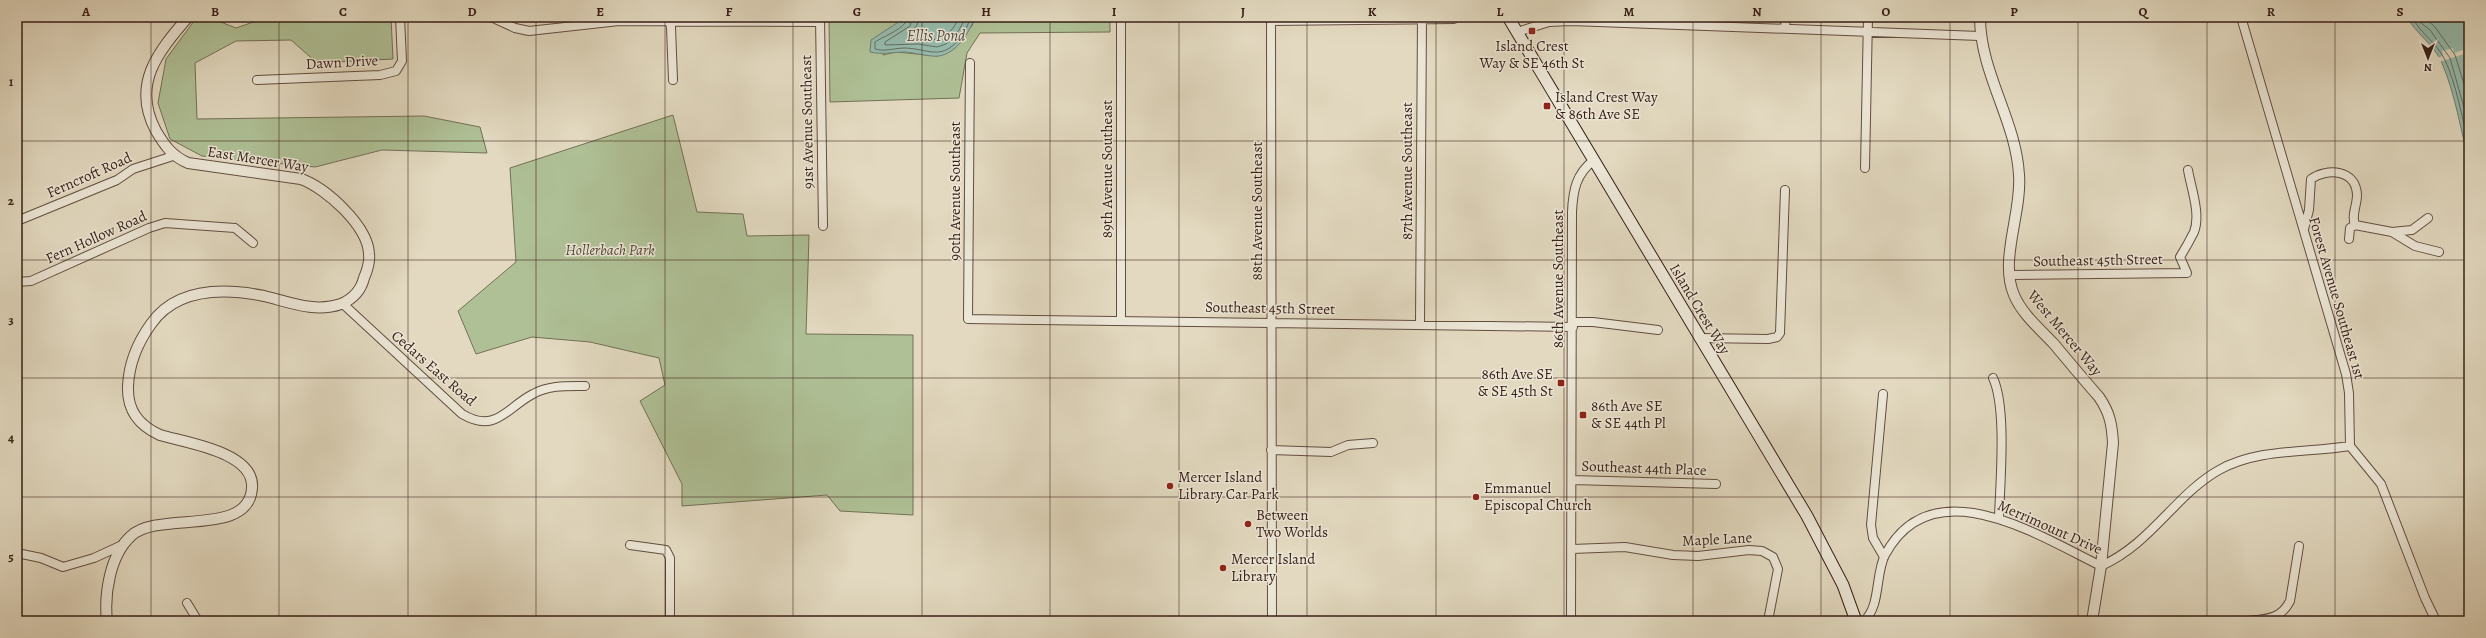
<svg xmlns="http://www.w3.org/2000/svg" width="2486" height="638" viewBox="0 0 2486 638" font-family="Alegreya,serif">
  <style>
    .green { fill: #afc096; stroke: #737056 }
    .water { fill: #95bbad; stroke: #6f7d71 }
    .pier { fill: #e2d9c0 }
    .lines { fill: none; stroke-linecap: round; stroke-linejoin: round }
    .shore { stroke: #666d62; stroke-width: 1 }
    .minor-casing { stroke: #624e40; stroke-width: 10 }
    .tertiary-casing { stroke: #624e40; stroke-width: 12 }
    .secondary-casing { stroke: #371f16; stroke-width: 13 }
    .minor { stroke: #ece6d6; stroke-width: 8 }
    .tertiary { stroke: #ece6d6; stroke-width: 10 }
    .secondary { stroke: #ece6d6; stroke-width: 11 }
    .grid { fill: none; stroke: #371f16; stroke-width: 1; stroke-opacity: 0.55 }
    .poi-dot { fill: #8f2418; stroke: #ece6d6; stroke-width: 1.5 }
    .labels { text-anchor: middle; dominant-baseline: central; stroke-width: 3; stroke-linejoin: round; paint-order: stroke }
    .poi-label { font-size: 15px; fill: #371f16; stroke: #ece6d6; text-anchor: start }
    .street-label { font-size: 15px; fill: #371f16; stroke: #ece6d6 }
    .park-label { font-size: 15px; font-style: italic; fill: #554736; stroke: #ece6d6 }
    .water-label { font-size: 16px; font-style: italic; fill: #534e43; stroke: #ece6d6 }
    .neatline { fill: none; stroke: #371f16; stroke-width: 1.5 }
    .grid-label { font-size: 13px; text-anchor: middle; font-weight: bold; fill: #371f16 }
  </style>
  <rect width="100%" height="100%" fill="#e2d9c0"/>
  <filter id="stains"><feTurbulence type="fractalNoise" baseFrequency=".005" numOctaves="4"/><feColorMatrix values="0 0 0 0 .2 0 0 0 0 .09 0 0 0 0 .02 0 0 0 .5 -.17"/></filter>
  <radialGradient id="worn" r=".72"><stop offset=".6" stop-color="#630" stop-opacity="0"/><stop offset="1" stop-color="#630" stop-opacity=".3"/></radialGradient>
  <!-- green -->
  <path class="green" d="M197 17H208L236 28 268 17H391L393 59 317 63 291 40 236 41 195 63 197 119 424 116 480 127 487 153 382 150 315 167 202 156 170 139 158 103 166 59Z
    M829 17H906L895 26 883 55 896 52 938 56 972 26 975 17H1110V32L980 33 967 53 959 98 830 102Z
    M673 115 697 212 743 214 747 236 809 235 806 334 913 335V515L840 511 827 495 682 506V484L640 401 665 385 659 358 590 342 532 337 476 354 458 311 516 262 510 168Z"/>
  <!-- water -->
  <path class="water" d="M906 17H975C969 33 957 53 939 56 929 57 916 53 906 52 892 52 883 55 870 52L871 40Z
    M2407 17H2469V163C2461 130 2455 94 2442 63 2434 44 2416 34 2407 17Z"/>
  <!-- pier -->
  <path class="pier" d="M2453 48 2454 53 2463 50 2464 54 2439 62 2437 58 2443 56 2442 51Z"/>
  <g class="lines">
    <!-- shore -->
    <path class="shore" d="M908 17C907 28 884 36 875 42V49C885 52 894 48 905 48 916 48 929 53 939 52 955 50 966 31 971 17
      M913 17 910 26 885 42V45L918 44 937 47 946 44 959 30 966 17
      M919 17 917 25 908 37C932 43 949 42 959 17
      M2412 17C2420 33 2437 43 2445 60 2456 83 2463 121 2469 146
      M2418 17 2421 23 2430 30 2450 58 2469 125
      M2424 17 2435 27 2455 55 2469 100"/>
    <!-- minor casing -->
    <g class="minor-casing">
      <path id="minor" d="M491 17 515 28 529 31 619 21 820 22
        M668 17 671 27 673 80
        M820 17 823 226
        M1271 17 1272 621
        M2241 17 2346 374 2349 393 2350 446 2381 484 2425 598 2436 621
        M1271 21 1454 19
        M1785 28 1786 17
        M1517 32 1549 22 1571 21 1980 36
        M970 63 968 319 1573 327
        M257 80 380 75 396 71 402 61 400 17
        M1865 168 1868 17
        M17 221 117 180 133 169 173 156
        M2304 229 2309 210 2311 179C2327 168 2356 169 2357 195 2357 206 2351 215 2355 225L2392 232 2415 246 2439 252
        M2392 232 2412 230 2428 218
        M2349 239 2350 228 2355 225
        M2009 275 2187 273 2180 257C2185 249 2190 240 2194 232 2201 214 2191 188 2188 170
        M17 282 31 281 149 228 165 223 235 228 253 243
        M342 303 462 414C496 434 506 408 533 394 549 385 567 386 585 386
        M1121 321V17
        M1573 322H1593L1658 330
        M1420 325 1422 17
        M1699 338 1768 339 1777 337 1780 333 1785 190
        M1993 378C2007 408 2000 483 1999 518
        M1883 394 1871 525 1873 538 1884 557
        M1271 450 1331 452 1348 445 1373 443
        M1572 480 1716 484
        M630 545 666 550 670 558V621
        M1572 549 1625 547 1673 555 1698 556 1749 550 1762 551 1773 557 1778 569 1768 621
        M17 553 41 558 63 567 94 558 120 546
        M187 603 198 621
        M1571 621 1572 212C1573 190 1576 174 1594 160
        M1864 621C1881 606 1875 574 1885 555 1932 466 2039 536 2101 566 2151 544 2175 495 2219 470 2258 448 2307 453 2350 446
        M2092 621H2171
        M2248 621C2267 619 2281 619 2290 601L2299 546"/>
    </g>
    <!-- tertiary casing -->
    <g class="tertiary-casing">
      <path id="tertiary" d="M1980 17C1980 73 2016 120 2019 175 2022 213 1999 260 2014 295 2022 314 2040 329 2054 344 2069 362 2084 380 2099 397 2110 413 2112 425 2113 443L2101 566 2092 621
        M107 621C104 594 110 555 131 536 158 510 249 538 252 488 255 452 186 443 160 435 138 425 127 410 128 386 129 364 138 342 151 324 177 287 224 288 264 296 289 302 315 313 341 304 353 299 361 290 364 278 367 271 370 262 369 254 368 226 326 188 301 179L188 163C172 156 165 146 156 131 131 84 158 52 188 17"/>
    </g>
    <!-- secondary casing -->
    <g class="secondary-casing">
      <path id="secondary" d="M1508 17 1807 516 1843 585 1856 621"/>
    </g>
    <!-- minor -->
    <use href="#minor" class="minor"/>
    <!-- tertiary -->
    <use href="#tertiary" class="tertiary"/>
    <!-- secondary -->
    <use href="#secondary" class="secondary"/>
  </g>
  <!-- grid -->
  <path class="grid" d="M151 17V621M279 17V621M408 17V621M536 17V621M665 17V621M793 17V621M922 17V621M1050 17V621M1179 17V621M1307 17V621M1436 17V621M1564 17V621M1693 17V621M1821 17V621M1950 17V621M2078 17V621M2207 17V621M2335 17V621M17 141H2469M17 260H2469M17 378H2469M17 497H2469"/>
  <!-- markers -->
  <g class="poi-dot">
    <rect x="1528" y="27" width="8" height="8" rx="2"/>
    <rect x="1543" y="102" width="8" height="8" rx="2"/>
    <rect x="1557" y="379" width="8" height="8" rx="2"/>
    <rect x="1579" y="411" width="8" height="8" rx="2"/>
    <circle cx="1170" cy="486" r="4"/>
    <circle cx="1476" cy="497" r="4"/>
    <circle cx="1248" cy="524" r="4"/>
    <circle cx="1223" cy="568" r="4"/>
  </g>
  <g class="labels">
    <!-- poi labels -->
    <g class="poi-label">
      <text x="1532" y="46" text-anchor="middle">Island Crest<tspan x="1532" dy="17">Way &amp; SE 46th St</tspan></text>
      <text x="1555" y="97">Island Crest Way<tspan x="1555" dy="17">&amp; 86th Ave SE</tspan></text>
      <text x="1553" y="374" text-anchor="end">86th Ave SE<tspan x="1553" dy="17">&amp; SE 45th St</tspan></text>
      <text x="1591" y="406">86th Ave SE<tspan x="1591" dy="17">&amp; SE 44th Pl</tspan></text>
      <text x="1178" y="477">Mercer Island<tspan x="1178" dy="17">Library Car Park</tspan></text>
      <text x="1484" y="488">Emmanuel<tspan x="1484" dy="17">Episcopal Church</tspan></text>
      <text x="1256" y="515">Between<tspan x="1256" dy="17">Two Worlds</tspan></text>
      <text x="1231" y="559">Mercer Island<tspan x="1231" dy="17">Library</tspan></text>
    </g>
    <!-- street labels -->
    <g class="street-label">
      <text transform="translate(342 62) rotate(-3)">Dawn Drive</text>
      <text transform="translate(807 122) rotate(-91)">91st Avenue Southeast</text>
      <text transform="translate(258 159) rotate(9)">East Mercer Way</text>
      <text transform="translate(1107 169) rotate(-90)">89th Avenue Southeast</text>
      <text transform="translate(1407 171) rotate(-90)">87th Avenue Southeast</text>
      <text transform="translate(89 175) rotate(-24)">Ferncroft Road</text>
      <text transform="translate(955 191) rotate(-90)">90th Avenue Southeast</text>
      <text transform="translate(1257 211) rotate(-90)">88th Avenue Southeast</text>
      <text transform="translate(96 237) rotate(-24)">Fern Hollow Road</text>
      <text transform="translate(2098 260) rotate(-1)">Southeast 45th Street</text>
      <text transform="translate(1558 279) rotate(-90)">86th Avenue Southeast</text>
      <text transform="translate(2337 298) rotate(74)">Forest Avenue Southeast 1st</text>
      <text transform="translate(1270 308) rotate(1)">Southeast 45th Street</text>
      <text transform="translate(1700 309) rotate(59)">Island Crest Way</text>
      <text transform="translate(2065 333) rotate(50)">West Mercer Way</text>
      <text transform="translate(434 368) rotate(41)">Cedars East Road</text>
      <text transform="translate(1644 468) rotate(2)">Southeast 44th Place</text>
      <text transform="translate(2050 527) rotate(24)">Merrimount Drive</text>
      <text transform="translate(1717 539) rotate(-3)">Maple Lane</text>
    </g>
    <!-- park labels -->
    <g class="park-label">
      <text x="610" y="250">Hollerbach Park</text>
    </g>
    <!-- water labels -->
    <g class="water-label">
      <text x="936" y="36">Ellis Pond</text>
    </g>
  </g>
  <!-- margin -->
  <rect width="2486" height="638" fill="none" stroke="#e2d9c0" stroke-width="44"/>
  <!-- north arrow -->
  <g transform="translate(2428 58) rotate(180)" stroke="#ece6d6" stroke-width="3" paint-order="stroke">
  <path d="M0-3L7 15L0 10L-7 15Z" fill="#371f16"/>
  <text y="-6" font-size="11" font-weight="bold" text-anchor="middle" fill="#371f16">N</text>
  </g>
  <rect x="22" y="22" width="2442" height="594" class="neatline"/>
  <g class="grid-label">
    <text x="86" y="16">A</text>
    <text x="215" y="16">B</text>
    <text x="343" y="16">C</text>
    <text x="472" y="16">D</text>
    <text x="600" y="16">E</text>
    <text x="729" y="16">F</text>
    <text x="857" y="16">G</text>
    <text x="986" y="16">H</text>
    <text x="1114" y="16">I</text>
    <text x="1243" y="16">J</text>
    <text x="1372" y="16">K</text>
    <text x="1500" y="16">L</text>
    <text x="1629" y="16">M</text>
    <text x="1757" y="16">N</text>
    <text x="1886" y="16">O</text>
    <text x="2014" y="16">P</text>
    <text x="2143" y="16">Q</text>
    <text x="2271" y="16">R</text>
    <text x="2400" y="16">S</text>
    <text x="11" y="86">1</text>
    <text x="11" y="205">2</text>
    <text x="11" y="324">3</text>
    <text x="11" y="442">4</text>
    <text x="11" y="561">5</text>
  </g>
  <rect width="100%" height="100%" filter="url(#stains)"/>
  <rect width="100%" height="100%" fill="url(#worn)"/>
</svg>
